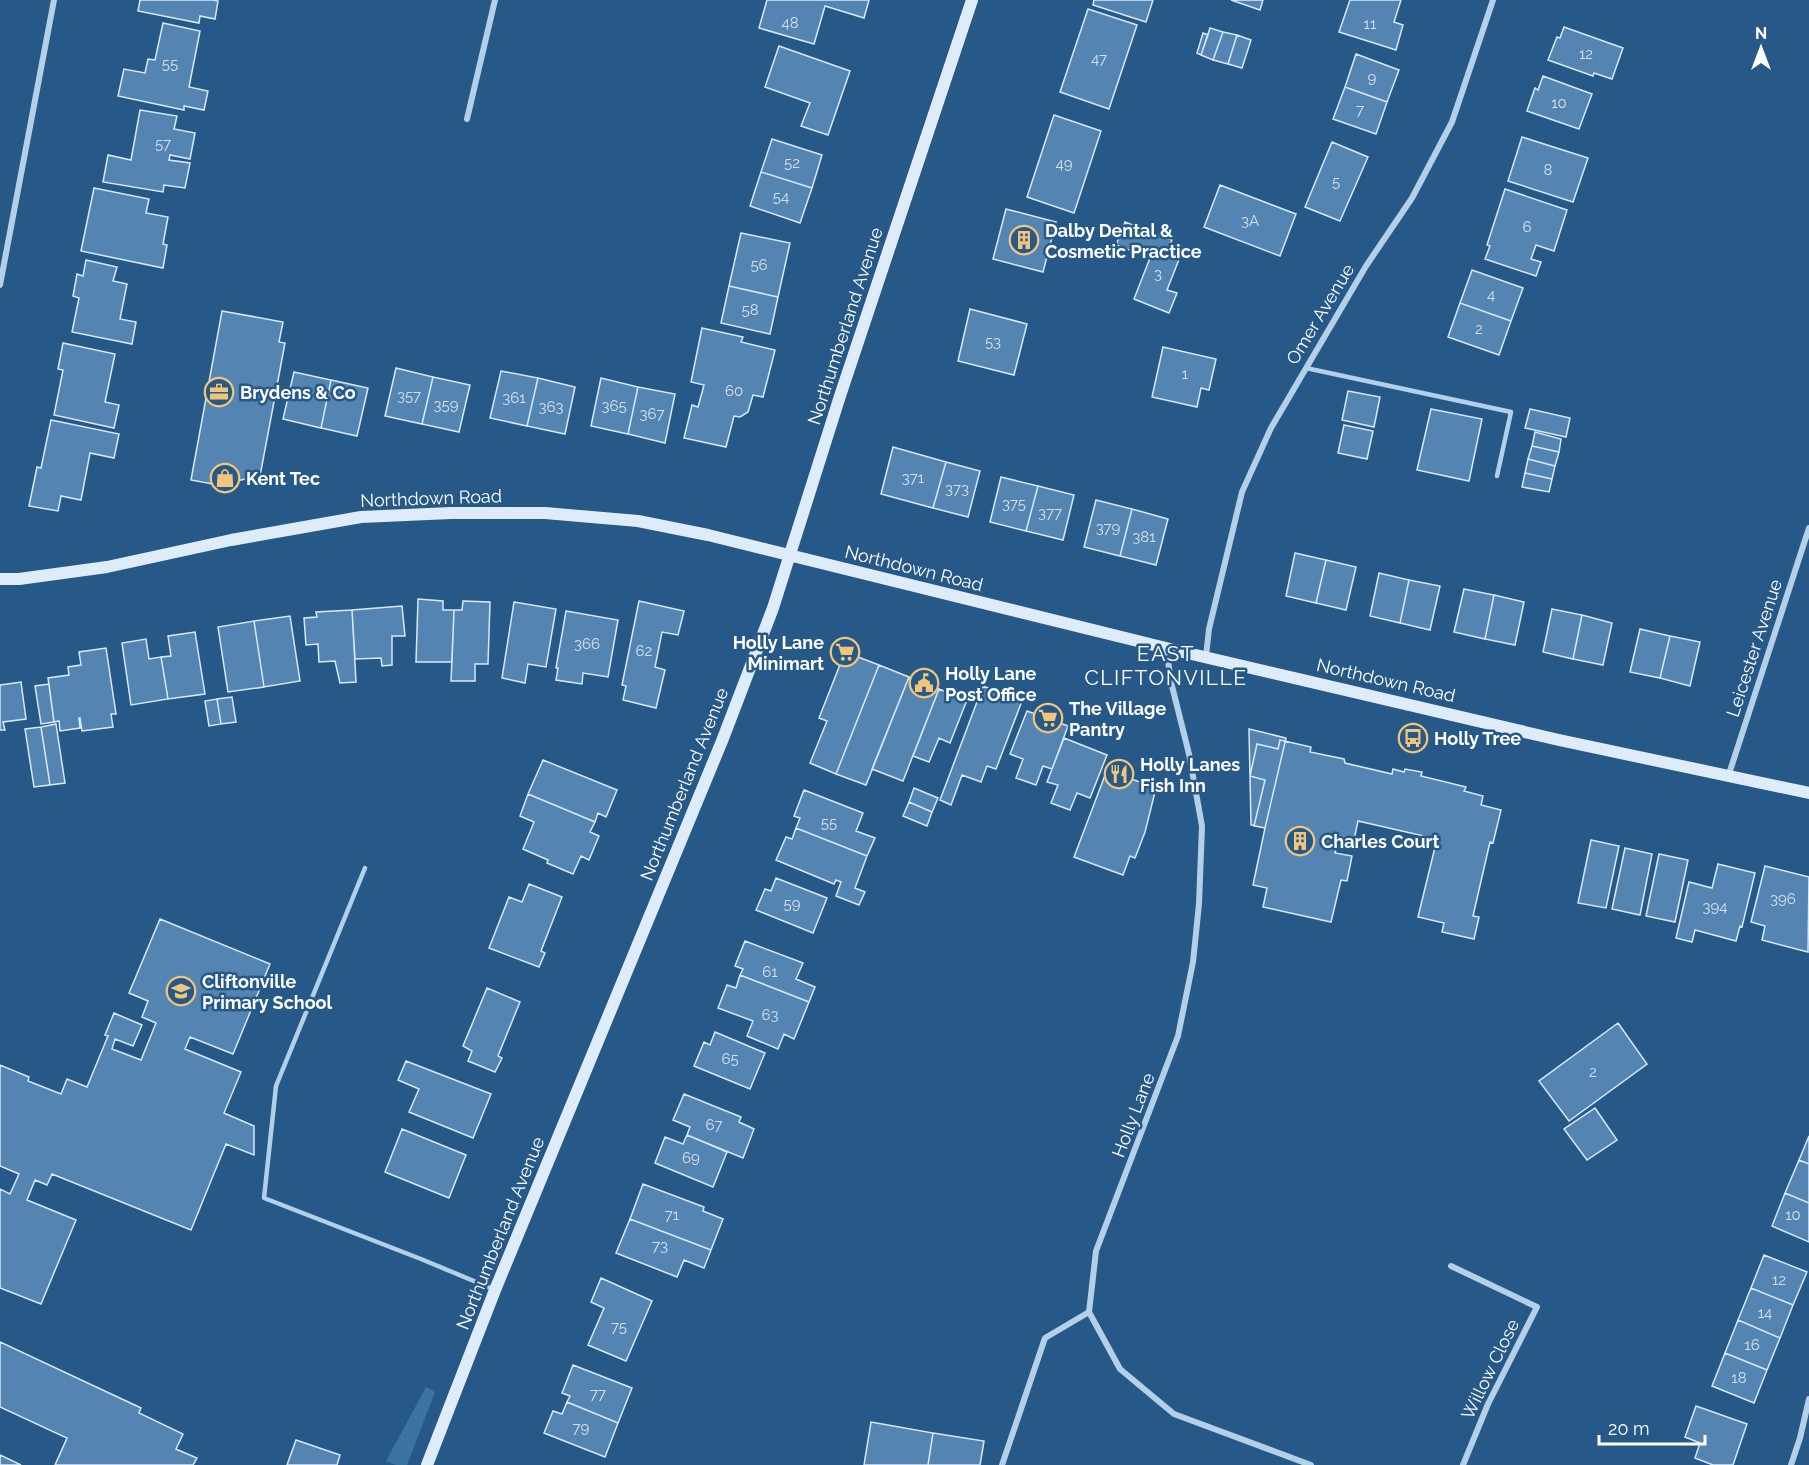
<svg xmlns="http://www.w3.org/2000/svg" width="1809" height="1465" viewBox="0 0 1809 1465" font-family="Raleway,sans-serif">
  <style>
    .green { fill: #3c73a5 }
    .building { fill: #5485b2; stroke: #d8e8f7; stroke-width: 1.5 }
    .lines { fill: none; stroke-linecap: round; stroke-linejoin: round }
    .lane { stroke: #b4d0e9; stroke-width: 4.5 }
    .street { stroke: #b4d0e9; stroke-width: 6 }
    .secondary { stroke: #deebf8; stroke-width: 12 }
    .labels { text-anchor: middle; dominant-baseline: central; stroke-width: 5; stroke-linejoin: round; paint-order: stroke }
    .number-label { font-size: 15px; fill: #d4e0ec }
    .poi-label { font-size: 18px; font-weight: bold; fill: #fff; stroke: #275988; text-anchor: start }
    .street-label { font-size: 18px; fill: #fff; stroke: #275988 }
    .quarter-label { font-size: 21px; letter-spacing: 1.5px; fill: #fff; stroke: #275988 }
  </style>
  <rect width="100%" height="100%" fill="#275988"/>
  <!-- green -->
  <path class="green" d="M426 1387 435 1392 407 1465H396L386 1461Z"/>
  <!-- building -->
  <path class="building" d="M140 0H213L218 1 215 19 200 16 199 23 138 11Z
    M767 0H869L864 18 825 6 814 44 759 28Z
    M1094 0H1153L1146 22 1093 5Z
    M1231 0H1263L1260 10Z
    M1350 0H1401L1394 22 1403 25 1396 50 1339 32Z
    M1088 9 1137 25 1109 109 1060 92Z
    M163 23 200 31 189 87 208 91 204 110 184 106V110L118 96 124 69 145 73 148 59 155 60Z
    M1564 27 1623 48 1612 79 1594 73 1593 76 1548 60 1557 37 1560 38Z
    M1210 28 1223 32 1213 60 1201 55Z
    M1223 32 1237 35 1228 64 1213 60Z
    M1203 33 1208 35 1201 55 1197 53Z
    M1237 35 1251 40 1242 68 1228 64Z
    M779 46 850 71 828 135 801 126 810 103 765 87Z
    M1356 54 1399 70 1387 102 1345 87Z
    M1543 76 1592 94 1579 129 1527 111 1535 88 1538 90Z
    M1345 87 1387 102 1376 134 1333 119Z
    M140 110 177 116 174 129 195 133 190 159 170 155 169 160 190 163 185 188 164 185 163 192 103 182 108 155 131 160Z
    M1054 115 1101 131 1074 213 1027 197Z
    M1522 137 1588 158 1573 202 1508 181Z
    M772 139 822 155 812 188 761 172Z
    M1332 142 1368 157 1340 221 1305 207Z
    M761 172 812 188 800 223 750 206Z
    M1220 185 1296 214 1280 256 1204 227Z
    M94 188 149 199 146 213 168 217 163 244 167 245 163 268 81 251Z
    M1505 189 1567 210 1554 251 1536 245 1531 259 1541 262 1536 276 1485 259 1490 246 1487 245Z
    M1006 209 1056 222 1043 272 993 259Z
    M1125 222 1172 240 1167 252 1180 257 1167 290 1177 293 1169 313 1134 299 1150 258 1116 245Z
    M741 233 790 243 778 297 729 286Z
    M86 260 117 267 113 281 127 284 120 319 136 322 132 344 72 332 79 298 73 296 77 274 83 276Z
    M1472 270 1523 288 1511 321 1460 303Z
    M729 286 778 297 770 334 721 323Z
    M1460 303 1511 321 1499 355 1448 337Z
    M970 309 1027 324 1014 375 958 361Z
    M222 311 283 322 279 342 285 343 260 476 218 485 191 480Z
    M702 328 743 337 741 342 775 350 763 397 753 395 748 412 740 417 734 416 726 447 684 438 692 405 698 407 704 385 691 382Z
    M63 343 115 354 105 402 119 405 114 428 54 415 63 370 58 369Z
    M1163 347 1216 359 1209 390 1201 388 1197 407 1152 397Z
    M396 368 433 377 422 424 385 416Z
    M501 371 538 378 527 426 490 418Z
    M294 372 331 380 321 428 283 419Z
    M433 377 470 385 459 432 422 424Z
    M538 378 575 387 565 434 527 426Z
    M601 378 638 387 628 434 591 426Z
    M331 380 368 388 357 436 321 428Z
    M638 387 675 394 665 443 628 434Z
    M1348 391 1380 397 1374 427 1342 420Z
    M1431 409 1482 419 1469 481 1417 470Z
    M1530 409 1570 418 1566 437 1525 428Z
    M51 420 119 434 114 458 90 453 81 500 61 496 58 511 29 506 37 467 41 468Z
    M1344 425 1373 431 1367 459 1338 453Z
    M1535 432 1561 439 1559 452 1532 446Z
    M1532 446 1559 452 1555 466 1528 459Z
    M893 447 946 462 933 508 881 494Z
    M1528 459 1555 466 1552 479 1525 473Z
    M946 462 980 471 968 517 933 508Z
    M1525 473 1552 479 1549 492 1522 487Z
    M1001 477 1038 486 1026 531 990 522Z
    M1038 486 1074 495 1063 540 1026 531Z
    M1096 500 1132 509 1120 556 1084 547Z
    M1132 509 1168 519 1156 565 1120 556Z
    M1295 553 1326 560 1316 603 1286 596Z
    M1326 560 1356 567 1346 610 1316 603Z
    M1379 573 1409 580 1400 623 1370 616Z
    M1409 580 1440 586 1430 630 1400 623Z
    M1464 589 1494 595 1485 639 1454 632Z
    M1494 595 1524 602 1515 645 1485 639Z
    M418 599 443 601V610H454L452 662H416Z
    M463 601 490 602 488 664H475V681H451L454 610H462Z
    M639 601 684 611 678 635 662 632 655 667 665 670 656 708 623 700 626 686 622 685Z
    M514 602 556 609 546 667 528 664 525 683 502 678Z
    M402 606 405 636H392V665L382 666 381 658 355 659 352 610Z
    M1552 609 1582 615 1573 659 1543 652Z
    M352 610 356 682 340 683 335 661 319 662 318 644 306 645 304 618 317 617 316 612Z
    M566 611 618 620 608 677 583 673 582 684 556 680 558 668H556Z
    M1582 615 1612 623 1603 665 1573 659Z
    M290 616 300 681 264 687 254 621Z
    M254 621 264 687 228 692 218 627Z
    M1640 629 1670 636 1660 678 1630 672Z
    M195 632 205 694 168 699 161 657 171 656 168 636Z
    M1670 636 1700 642 1690 686 1660 678Z
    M146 639 149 659 161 657 168 699 131 705 122 643Z
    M106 648 116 714H111L113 727 82 731 80 718H79L80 728 60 731 59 721 54 722 48 678 69 675 68 667 81 665 79 652Z
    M845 652 879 665 836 774 810 763 827 721 819 718Z
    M879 665 909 677 866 785 836 774Z
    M909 677 939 689 903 781 872 769Z
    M21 682 26 719 3 722 5 730H0V685Z
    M49 684 54 722 41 724 35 686Z
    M983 686 1022 701 996 769 987 766 981 782 962 775 951 805 940 800Z
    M939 689 967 700 950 743 939 738 929 762 913 756Z
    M232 697 236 722 221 724 217 699Z
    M217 699 221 724 209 726 205 701Z
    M1027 711 1068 726 1052 769 1043 766 1036 785 1016 778 1023 759 1010 754Z
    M56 724 65 783 50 785 41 727Z
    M41 727 50 785 34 787 25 729Z
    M1249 729 1286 738 1265 828 1251 825Z
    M1064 738 1107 755 1090 798 1077 793 1070 810 1051 803 1058 785 1047 782Z
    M1280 740 1311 747 1310 752 1344 759 1345 763 1392 774 1393 769 1404 772 1405 769 1422 772 1421 776 1466 787 1464 791 1483 796 1481 805 1501 810 1493 843 1490 842 1473 916 1479 917 1474 939 1442 932 1444 923 1418 917 1437 839 1358 821 1354 840 1339 836 1335 853 1352 856 1347 881 1341 880 1331 922 1263 907 1267 888 1253 885 1265 828 1254 826 1265 780 1250 776 1257 744 1278 749Z
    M543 760 617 790 606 817 598 813 595 822 528 794Z
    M1107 770 1156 788 1145 832 1135 858 1130 856 1123 875 1074 857Z
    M914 788 938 798 932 812 909 802Z
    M804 790 863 813 856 831 875 838 867 856 796 828 800 818 794 816Z
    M528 794 595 822 590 832 599 836 589 860 581 856 573 874 547 863 548 860 523 849 534 822 520 816Z
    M909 802 932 812 927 826 903 816Z
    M796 828 867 856 855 888 865 892 859 905 836 896 841 882 836 880 834 884 776 860 786 837 792 839Z
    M1591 840 1619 846 1606 908 1578 903Z
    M1625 848 1652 854 1640 915 1612 909Z
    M1659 854 1688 860 1675 922 1646 916Z
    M1718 864 1755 873 1742 927 1740 926 1736 941 1695 930 1692 942 1676 938 1689 882 1712 888Z
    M1765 866 1809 877 1808 952 1762 940 1765 926 1751 922Z
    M776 878 827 898 813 933 756 910 765 889 771 891Z
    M529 884 562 897 541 951 545 953 539 967 489 948 509 897 522 902Z
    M160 919 270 964 233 1054 190 1037 185 1049 241 1072 224 1113 254 1126V1155L226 1144 191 1230 52 1174 47 1185 35 1180 27 1200 76 1220 41 1304 0 1288V1189L10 1194 19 1174 0 1166V1065L29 1077 28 1081 61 1094 67 1079 87 1087 108 1036 105 1035 114 1013 142 1025 133 1046 115 1039 112 1049 141 1060 156 1023 142 1017 148 1001 129 993Z
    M745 941 803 963 796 979 815 987 809 1002 740 975 743 969 735 966Z
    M740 975 809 1002 794 1039 784 1034 778 1049 747 1036 753 1021 718 1008 727 985 736 988Z
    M487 988 520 1002 498 1056 502 1058 495 1072 468 1061 472 1051 463 1046Z
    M1618 1023 1647 1064 1569 1121 1539 1081Z
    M715 1032 765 1053 750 1089 694 1066 704 1042 710 1045Z
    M406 1061 491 1094 473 1138 409 1112 419 1089 398 1080Z
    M684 1094 741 1117 739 1122 754 1129 743 1158 687 1135 690 1127 673 1120Z
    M1595 1108 1617 1140 1587 1160 1564 1129Z
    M402 1129 466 1155 449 1198 385 1172Z
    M687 1135 727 1152 713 1187 655 1163 665 1137 683 1144Z
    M1809 1136V1164L1799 1160Z
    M1799 1160 1809 1164V1203L1785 1193Z
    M643 1184 704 1207 703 1211 723 1219 711 1250 630 1219Z
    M1785 1193 1809 1203V1242L1772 1226Z
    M630 1219 711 1250 704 1268 684 1260 677 1277 616 1253Z
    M1764 1255 1807 1272 1793 1305 1751 1288Z
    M601 1278 652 1301 626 1361 588 1345 604 1308 591 1302Z
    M1751 1288 1793 1305 1780 1338 1738 1320Z
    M1738 1320 1780 1338 1767 1370 1725 1353Z
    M0 1342 141 1408 139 1413 183 1434 176 1449 197 1458 193 1465H55L67 1438 0 1407Z
    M1725 1353 1767 1370 1754 1403 1712 1386Z
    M573 1365 632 1388 618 1423 567 1402 570 1396 562 1393Z
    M567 1402 618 1423 605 1457 544 1433 553 1411 562 1414Z
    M1696 1406 1747 1424 1733 1465H1713L1695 1458 1700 1443 1685 1437Z
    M871 1422 933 1433 928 1465H864Z
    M933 1433 984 1441 980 1465H928Z
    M296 1440 340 1455 337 1465H287Z
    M0 1455 21 1465H0Z"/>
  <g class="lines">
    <!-- lane -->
    <path class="lane" d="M1306 368 1511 412 1497 476
      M365 868 276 1086 264 1198 421 1259 493 1289"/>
    <!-- street -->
    <path class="street" d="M467 119 495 0
      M0 285 54 0
      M1166 649 1172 686 1189 754 1202 826 1199 904 1193 962 1178 1036 1096 1251 1089 1312 1120 1369 1174 1414 1311 1465
      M1206 656 1209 629 1242 492 1271 428 1366 266 1412 198 1452 122 1493 0
      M1728 777 1809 528
      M1451 1266 1537 1307 1488 1404 1463 1465
      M1002 1465 1045 1338 1089 1312
      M1791 1465 1800 1438 1809 1399"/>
    <!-- secondary -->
    <path class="secondary" d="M0 579H19L107 567 231 540 361 517 451 513H545L638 521 708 535 1166 648 1559 740 1809 793
      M427 1465 495 1290 722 741 773 608 840 396 972 0"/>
  </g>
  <!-- icons -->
  <defs>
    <g id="building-ring" transform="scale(1.5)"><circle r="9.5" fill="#275988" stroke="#f1c57a" stroke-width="1.5"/><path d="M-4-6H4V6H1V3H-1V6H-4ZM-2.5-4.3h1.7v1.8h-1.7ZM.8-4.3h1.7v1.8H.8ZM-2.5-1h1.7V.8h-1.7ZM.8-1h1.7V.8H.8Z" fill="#f1c57a"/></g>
    <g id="office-ring" transform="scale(1.5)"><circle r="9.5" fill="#275988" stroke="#f1c57a" stroke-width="1.5"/><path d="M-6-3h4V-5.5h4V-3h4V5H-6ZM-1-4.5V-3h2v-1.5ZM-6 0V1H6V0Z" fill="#f1c57a"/></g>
    <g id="shop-ring" transform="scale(1.5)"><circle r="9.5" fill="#275988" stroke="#f1c57a" stroke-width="1.5"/><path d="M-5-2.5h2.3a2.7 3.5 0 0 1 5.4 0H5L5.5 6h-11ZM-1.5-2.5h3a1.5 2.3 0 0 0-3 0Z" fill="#f1c57a"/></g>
    <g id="supermarket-ring" transform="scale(1.5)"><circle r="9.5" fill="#275988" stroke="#f1c57a" stroke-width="1.5"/><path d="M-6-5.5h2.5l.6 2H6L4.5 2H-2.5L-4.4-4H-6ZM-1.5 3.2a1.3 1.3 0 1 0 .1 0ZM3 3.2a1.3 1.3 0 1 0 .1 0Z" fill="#f1c57a"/></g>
    <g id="civic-ring" transform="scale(1.5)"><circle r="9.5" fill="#275988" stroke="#f1c57a" stroke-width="1.5"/><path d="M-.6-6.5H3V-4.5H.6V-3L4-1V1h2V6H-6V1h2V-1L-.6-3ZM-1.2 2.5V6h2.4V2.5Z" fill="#f1c57a"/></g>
    <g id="bus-ring" transform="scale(1.5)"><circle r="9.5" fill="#275988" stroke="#f1c57a" stroke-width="1.5"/><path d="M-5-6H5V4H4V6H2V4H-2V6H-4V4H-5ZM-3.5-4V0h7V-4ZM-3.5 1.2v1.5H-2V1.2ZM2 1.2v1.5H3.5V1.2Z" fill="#f1c57a"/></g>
    <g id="restaurant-ring" transform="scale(1.5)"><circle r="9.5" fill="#275988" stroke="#f1c57a" stroke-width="1.5"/><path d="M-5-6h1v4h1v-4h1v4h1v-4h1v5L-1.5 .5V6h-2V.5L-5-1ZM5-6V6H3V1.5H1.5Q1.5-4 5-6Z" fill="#f1c57a"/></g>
    <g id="school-ring" transform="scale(1.5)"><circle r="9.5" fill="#275988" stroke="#f1c57a" stroke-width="1.5"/><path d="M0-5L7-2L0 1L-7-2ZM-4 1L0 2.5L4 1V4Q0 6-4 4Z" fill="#f1c57a"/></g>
  </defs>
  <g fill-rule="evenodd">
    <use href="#building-ring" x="1024" y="240"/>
    <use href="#office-ring" x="219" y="392"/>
    <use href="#shop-ring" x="225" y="478"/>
    <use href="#supermarket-ring" x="845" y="652"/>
    <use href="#civic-ring" x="924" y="683"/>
    <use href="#supermarket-ring" x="1048" y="718"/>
    <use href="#bus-ring" x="1413" y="738"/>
    <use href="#restaurant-ring" x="1119" y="774"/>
    <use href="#building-ring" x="1300" y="841"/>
    <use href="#school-ring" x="181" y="991"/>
  </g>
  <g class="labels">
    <!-- number labels -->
    <g class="number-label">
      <text x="790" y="23">48</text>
      <text x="1370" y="24">11</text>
      <text x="1586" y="54">12</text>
      <text x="1099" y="59">47</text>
      <text x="170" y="64">55</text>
      <text x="1372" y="78">9</text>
      <text x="1559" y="103">10</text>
      <text x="1360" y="110">7</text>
      <text x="163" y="144">57</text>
      <text x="792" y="163">52</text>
      <text x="1064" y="164">49</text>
      <text x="1548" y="170">8</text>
      <text x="1336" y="182">5</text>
      <text x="781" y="197">54</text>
      <text x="1250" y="221">3A</text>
      <text x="1527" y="227">6</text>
      <text x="759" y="265">56</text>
      <text x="1158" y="274">3</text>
      <text x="1491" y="295">4</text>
      <text x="750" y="310">58</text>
      <text x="1479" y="329">2</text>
      <text x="993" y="342">53</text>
      <text x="1185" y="374">1</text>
      <text x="734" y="391">60</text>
      <text x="409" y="396">357</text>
      <text x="514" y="398">361</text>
      <text x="446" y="405">359</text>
      <text x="614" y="406">365</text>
      <text x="551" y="407">363</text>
      <text x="652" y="414">367</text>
      <text x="913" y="478">371</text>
      <text x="957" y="489">373</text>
      <text x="1014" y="504">375</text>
      <text x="1050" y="513">377</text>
      <text x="1108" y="528">379</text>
      <text x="1144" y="537">381</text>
      <text x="587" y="644">366</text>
      <text x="644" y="651">62</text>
      <text x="829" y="823">55</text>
      <text x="1783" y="899">396</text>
      <text x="792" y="904">59</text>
      <text x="1715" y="907">394</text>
      <text x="770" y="972">61</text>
      <text x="770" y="1015">63</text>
      <text x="730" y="1059">65</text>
      <text x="1593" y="1072">2</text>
      <text x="714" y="1125">67</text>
      <text x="691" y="1158">69</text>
      <text x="672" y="1215">71</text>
      <text x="1793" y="1215">10</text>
      <text x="660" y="1246">73</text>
      <text x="1779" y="1280">12</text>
      <text x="1765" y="1313">14</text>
      <text x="619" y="1327">75</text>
      <text x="1752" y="1345">16</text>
      <text x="1739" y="1378">18</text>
      <text x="598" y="1394">77</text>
      <text x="581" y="1428">79</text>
    </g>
    <!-- poi labels -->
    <g class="poi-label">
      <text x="1045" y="230">Dalby Dental &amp;<tspan x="1045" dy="21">Cosmetic Practice</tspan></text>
      <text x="240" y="392">Brydens &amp; Co</text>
      <text x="246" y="478">Kent Tec</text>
      <text x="824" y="642" text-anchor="end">Holly Lane<tspan x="824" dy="21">Minimart</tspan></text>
      <text x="945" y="673">Holly Lane<tspan x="945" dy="21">Post Office</tspan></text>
      <text x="1069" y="708">The Village<tspan x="1069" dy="21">Pantry</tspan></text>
      <text x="1434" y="738">Holly Tree</text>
      <text x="1140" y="764">Holly Lanes<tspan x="1140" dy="21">Fish Inn</tspan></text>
      <text x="1321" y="841">Charles Court</text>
      <text x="202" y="981">Cliftonville<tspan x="202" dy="21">Primary School</tspan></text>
    </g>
    <!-- street labels -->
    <g class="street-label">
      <text transform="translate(1320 314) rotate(-59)">Omer Avenue</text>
      <text transform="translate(845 326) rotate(-72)">Northumberland Avenue</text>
      <text transform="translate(431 498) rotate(-2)">Northdown Road</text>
      <text transform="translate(914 568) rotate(14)">Northdown Road</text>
      <text transform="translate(1754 648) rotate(-72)">Leicester Avenue</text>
      <text transform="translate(1386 680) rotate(13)">Northdown Road</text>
      <text transform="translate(684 784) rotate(-68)">Northumberland Avenue</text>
      <text transform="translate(1133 1115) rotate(-69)">Holly Lane</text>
      <text transform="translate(500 1233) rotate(-68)">Northumberland Avenue</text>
      <text transform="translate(1490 1369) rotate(-64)">Willow Close</text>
    </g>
    <!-- quarter labels -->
    <g class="quarter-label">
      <text x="1166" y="653">EAST<tspan x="1166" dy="24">CLIFTONVILLE</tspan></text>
    </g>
  </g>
  <!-- north arrow -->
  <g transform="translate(1761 48)" stroke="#275988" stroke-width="4.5" paint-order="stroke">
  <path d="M0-4.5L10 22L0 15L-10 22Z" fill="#ffffff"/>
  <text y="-9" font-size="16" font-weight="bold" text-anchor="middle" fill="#ffffff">N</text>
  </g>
  <!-- scale -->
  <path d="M1599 1435v9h106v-9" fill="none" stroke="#ffffff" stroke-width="3"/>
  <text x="1608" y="1435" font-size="18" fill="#ffffff" stroke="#275988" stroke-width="4.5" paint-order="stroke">20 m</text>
</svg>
